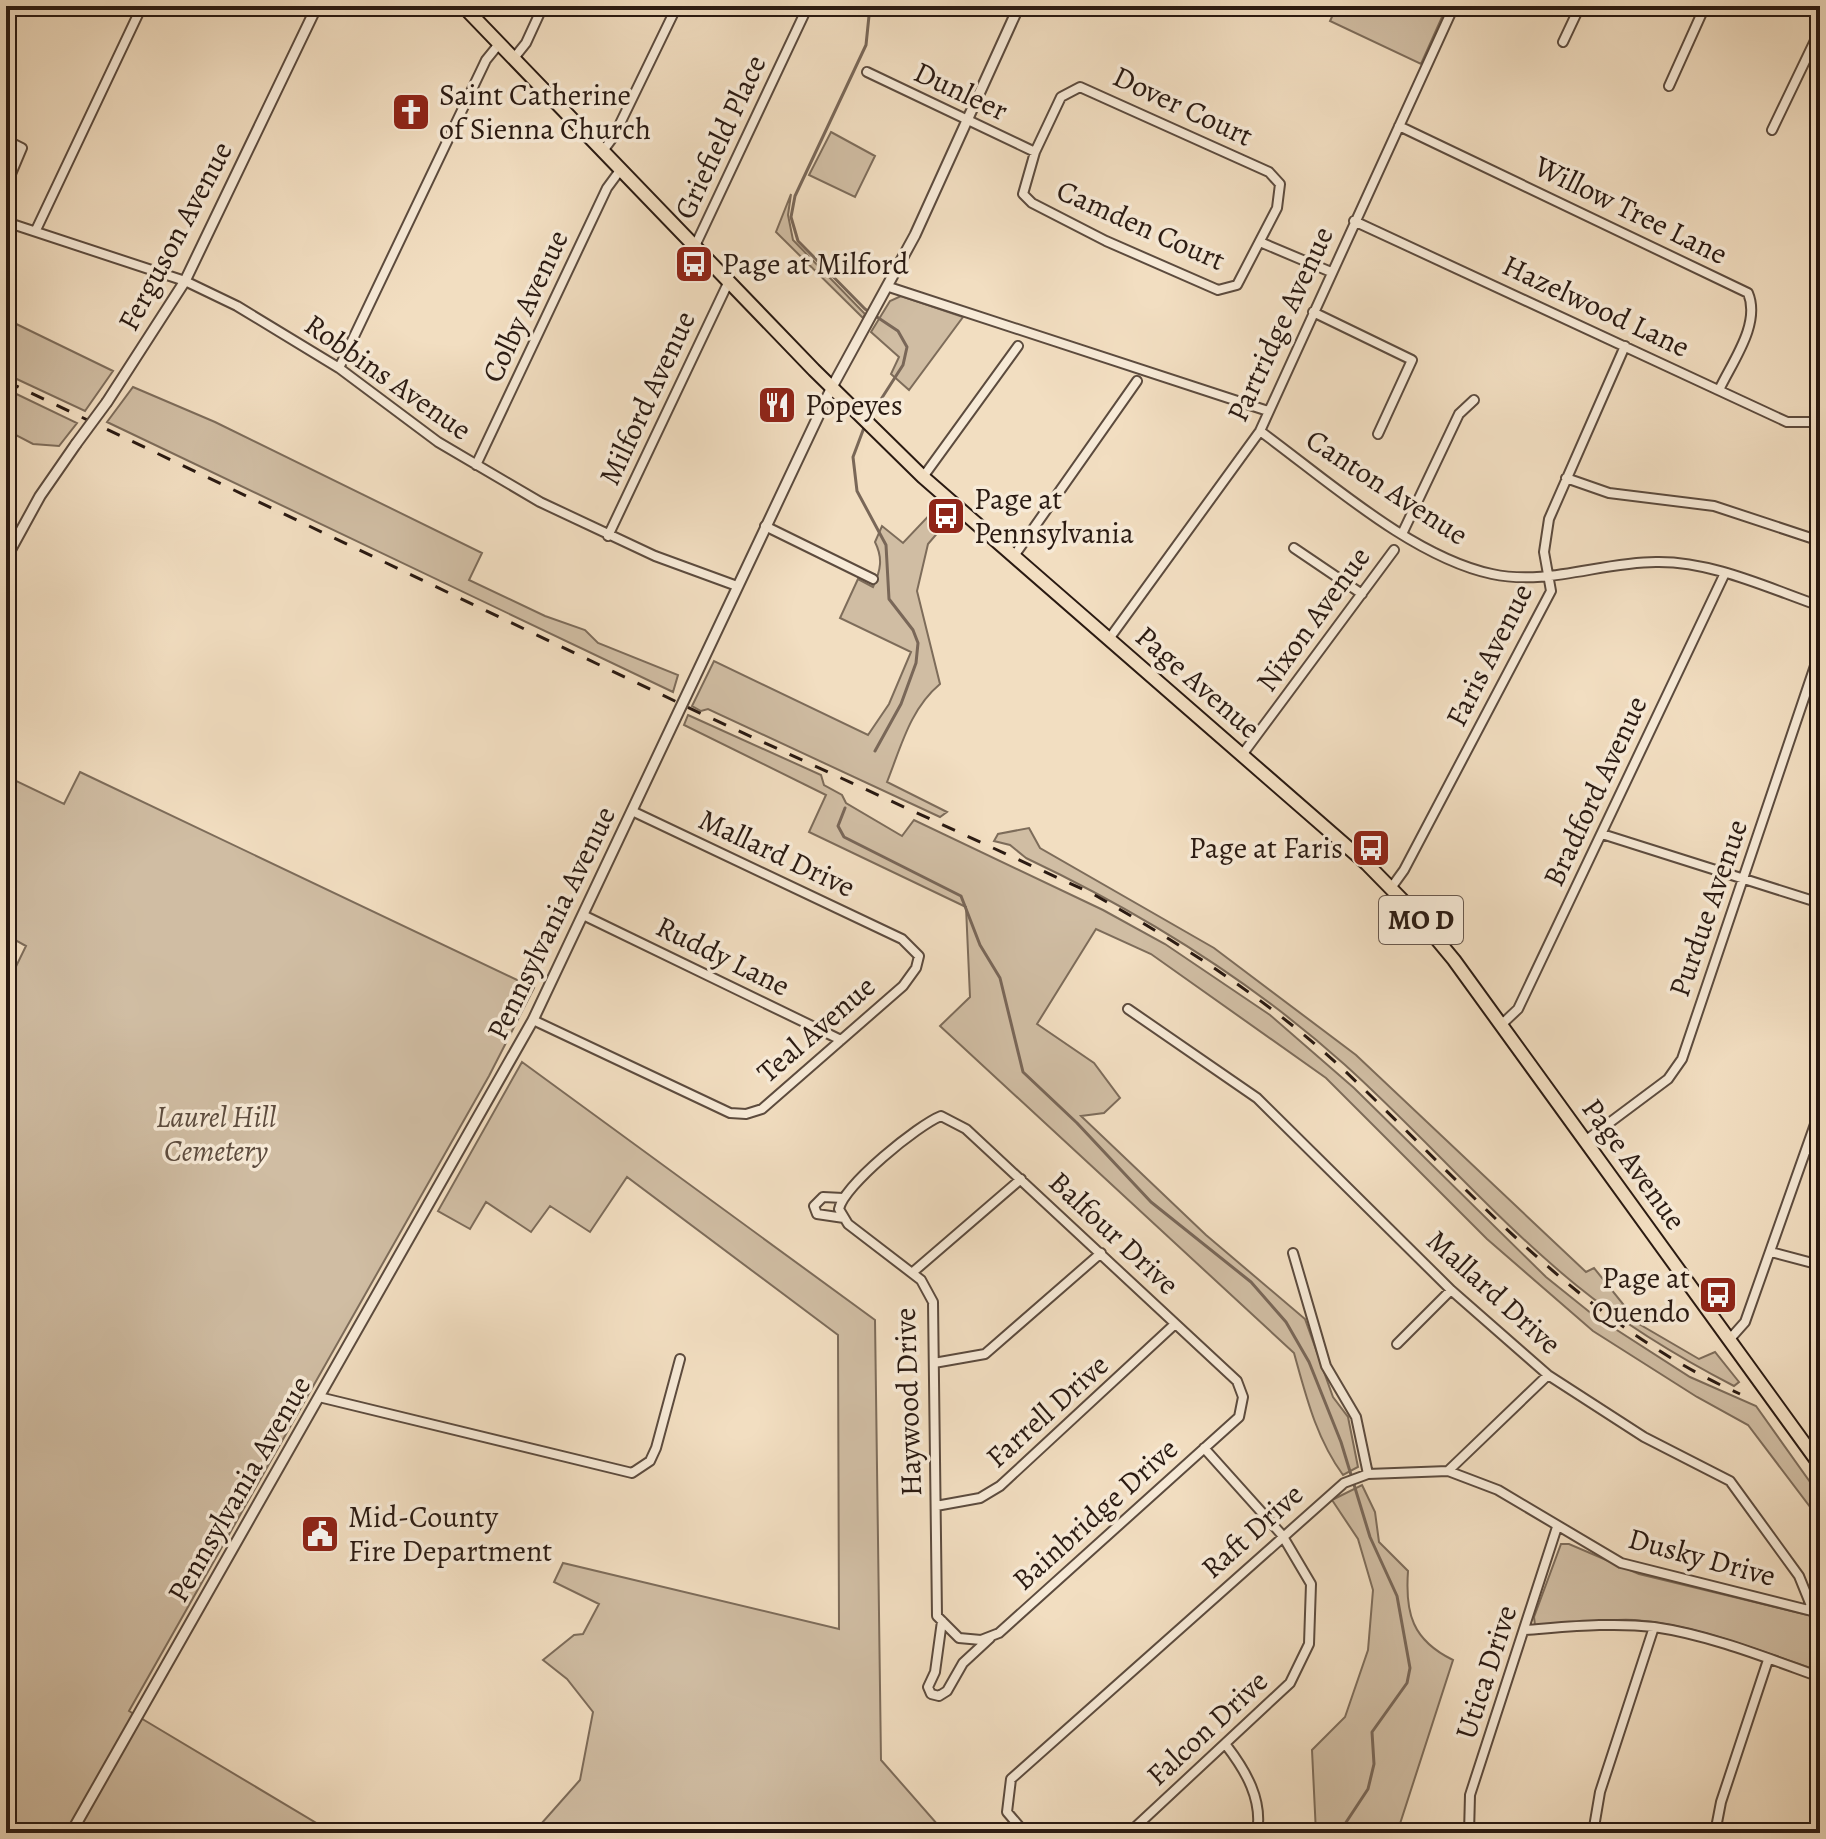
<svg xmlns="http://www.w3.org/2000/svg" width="1826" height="1839" viewBox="0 0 1826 1839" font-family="Alegreya,serif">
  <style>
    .green { fill: #d0bda3; stroke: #7d6c5a; stroke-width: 2 }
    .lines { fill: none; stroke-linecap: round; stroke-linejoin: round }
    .stream { stroke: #796758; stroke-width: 3 }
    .minor-casing { stroke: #5c4b3e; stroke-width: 12 }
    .tertiary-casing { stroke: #5c4b3e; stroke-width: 13 }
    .primary-casing { stroke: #2a1a12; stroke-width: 16 }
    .minor { stroke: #f7ead7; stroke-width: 8 }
    .tertiary { stroke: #f7ead7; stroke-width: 9 }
    .primary { stroke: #f2dec1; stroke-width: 12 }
    .rail { stroke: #2a1a12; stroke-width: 3; stroke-dasharray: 14 14; stroke-linecap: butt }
    .tertiary-bridge-casing { stroke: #5c4b3e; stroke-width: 13; stroke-linecap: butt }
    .tertiary-bridge { stroke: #f7ead7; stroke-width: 9 }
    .labels { text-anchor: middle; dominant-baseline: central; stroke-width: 7; stroke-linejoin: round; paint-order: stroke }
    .shield { fill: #f7ead7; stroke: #68584d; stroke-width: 2 }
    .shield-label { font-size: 28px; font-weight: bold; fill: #2a1a12 }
    .street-label { font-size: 30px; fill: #2a1a12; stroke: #f7ead7 }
    .poi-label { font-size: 30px; fill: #2a1a12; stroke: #f7ead7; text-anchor: start }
    .park-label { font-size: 30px; font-style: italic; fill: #5c4b3e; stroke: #f7ead7 }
  </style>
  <rect width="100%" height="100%" fill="#f2dec1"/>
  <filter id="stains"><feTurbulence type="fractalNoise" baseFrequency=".0025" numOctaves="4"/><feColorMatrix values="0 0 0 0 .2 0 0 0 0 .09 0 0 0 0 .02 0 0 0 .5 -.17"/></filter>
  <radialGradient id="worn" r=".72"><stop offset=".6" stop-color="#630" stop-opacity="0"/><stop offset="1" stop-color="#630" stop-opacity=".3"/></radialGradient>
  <!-- green -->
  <path class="green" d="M1337 6H1447L1421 64 1330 21Z
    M831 132 875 156 855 197 809 175Z
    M791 194 788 215 793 240 865 314 863 318 776 232Z
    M901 296 963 317 909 390 891 374 899 357 871 332 890 301Z
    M6 319 113 371 85 411 6 374Z
    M133 387 215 422 482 553 469 580 545 616 585 630 598 643 678 675 673 692 107 422Z
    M6 389 77 423 59 446 33 444 6 430Z
    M938 506 952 516 928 544 917 591 940 684C910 709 901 747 887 782L947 812 940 817 708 709 701 711 692 706 714 661 868 735 889 704 911 652 840 618 858 579 873 587C881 570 883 558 875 542L882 526 903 543Z
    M688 715 821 775 824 785 842 795 846 803 902 836 914 820 1103 910 1165 944 1270 1015 1354 1088 1546 1277 1592 1314 1690 1377 1756 1406 1820 1496V1520L1748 1425 1697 1397 1593 1331 1487 1239 1326 1078 1151 954 1096 929 1037 1024 1094 1063 1120 1098 1104 1113 1081 1116 1206 1235 1305 1319 1333 1397 1348 1417 1358 1467 1343 1475C1316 1438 1306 1396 1294 1353L940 1026 970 997 966 907 809 832 826 795 684 725Z
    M80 772 534 988 489 1076 129 1711 333 1833H6V987L26 946 6 935V776L64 804Z
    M1029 828 1040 848 1214 948 1356 1055 1586 1272 1594 1268 1639 1324 1699 1359 1715 1352 1739 1382 1734 1386C1678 1357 1625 1325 1576 1285 1494 1218 1423 1135 1344 1064 1248 978 1142 913 1026 858L1010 845 994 841 998 834Z
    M522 1062 875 1320 881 1760 945 1833H533L580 1780 593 1712 567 1679 543 1660 574 1635 583 1634 599 1604 554 1582 563 1563 839 1629 838 1335 627 1177 590 1232 550 1206 531 1232 486 1202 470 1229 438 1211Z
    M1362 1485 1375 1512 1379 1542 1408 1571C1405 1613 1412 1640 1453 1660L1397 1833H1316L1312 1750 1345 1717 1368 1650 1373 1590 1358 1539 1332 1500Z
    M1561 1544H1569L1639 1574 1820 1618V1671C1759 1651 1699 1625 1634 1620 1601 1618 1568 1627 1535 1625L1534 1617Z"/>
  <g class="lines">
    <!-- stream -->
    <path class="stream" d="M869 418 903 365 907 347 898 331 865 309 798 241 791 217 795 196 866 45 870 6
      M865 425 853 457 857 491 886 545 889 599 913 630 918 643 916 663 901 704 875 751
      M845 808 838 826 844 837 961 896 980 945 1000 978 1023 1072 1077 1123 1151 1202 1251 1282 1286 1322 1309 1362 1341 1442 1370 1537 1397 1596 1410 1668 1407 1683 1372 1732 1374 1764 1368 1789 1339 1833"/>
    <!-- minor casing -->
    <g class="minor-casing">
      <path id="minor" d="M1563 42 1580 6
        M514 58 526 43 543 6
        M867 72 1035 152
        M1669 86 1705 6
        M1080 87 1269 172 1280 184 1277 208 1237 285 1218 290 1106 241 1032 203 1023 194 1035 152 1061 97Z
        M1399 126 1748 293C1761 324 1732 362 1719 390
        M1772 130 1820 30
        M6 140 22 148 6 186
        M603 151 614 136 677 6
        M1354 221 1787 422H1820
        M6 222 185 281 237 306 339 368 438 442 540 502 655 556 737 586
        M36 230 142 6
        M1260 242 1331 272
        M695 246 808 6
        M889 287 1268 411
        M1313 312 1412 360 1378 434
        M339 368 486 60 499 44
        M1260 431C1326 479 1412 557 1492 574 1547 586 1601 562 1656 562 1712 561 1768 588 1820 606
        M476 465 607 188 621 169
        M923 477 1018 346
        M1566 478 1609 493 1714 506 1820 541
        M765 526 873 579
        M1402 534 1459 414 1474 400
        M608 536 729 281
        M1294 548 1362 594
        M1014 556 1137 381
        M1109 639 1260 431 1454 6
        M1242 755 1394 550
        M1602 834 1820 903
        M1391 888 1404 870 1551 591 1544 552 1549 519 1625 346
        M583 915 841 1040
        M1128 1009 1257 1098 1451 1290 1548 1375 1644 1437 1730 1481 1799 1576 1814 1613
        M533 1020 730 1113 746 1114 762 1109 903 986 916 968 919 956 902 939 632 811
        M1501 1025 1518 1009 1725 573
        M941 1116 966 1129 1237 1381 1243 1397 1239 1417 999 1633 981 1640 959 1638 937 1616 933 1302 921 1280 848 1224 839 1209C844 1185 918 1125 941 1116Z
        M1585 1141 1668 1079 1682 1059 1820 651
        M1807 1149 1820 1153
        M843 1198 823 1197 814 1206 817 1214 844 1218
        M1771 1252 1820 1265
        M1293 1253 1326 1366 1356 1417 1368 1474
        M913 1272 1021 1179
        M1729 1340 1745 1322 1820 1110
        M1397 1344 1451 1290
        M934 1363 985 1354 1101 1253
        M319 1397 632 1473 650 1461 656 1448 680 1359
        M1448 1471 1498 1490 1621 1563 1820 1613
        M936 1506 980 1498 1000 1486 1175 1324
        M942 1621 935 1672 928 1687 931 1694 939 1696 947 1691 963 1663 990 1638
        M1525 1630C1567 1627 1611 1622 1654 1627 1710 1635 1767 1658 1820 1677
        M1226 1745C1246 1771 1263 1800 1257 1833
        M1025 1833 1007 1812 1011 1779 1344 1483 1368 1474 1448 1471 1548 1375
        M1129 1833 1290 1683 1309 1644 1311 1584 1282 1535 1204 1448
        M1469 1833 1470 1795 1557 1527
        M1593 1833 1600 1792 1654 1627
        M1715 1833 1721 1802 1768 1660"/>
    </g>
    <!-- tertiary casing -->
    <g class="tertiary-casing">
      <path id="tertiary" d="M107 402 185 281 317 6
        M6 558 40 496 76 444
        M71 1833 533 1020 832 387 915 235 1019 6"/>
    </g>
    <!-- primary casing -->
    <g class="primary-casing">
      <path id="primary" d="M463 6 814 370 923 477 1367 864 1415 913 1454 960 1820 1465"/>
    </g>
    <!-- minor -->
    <use href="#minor" class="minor"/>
    <!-- tertiary -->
    <use href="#tertiary" class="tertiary"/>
    <!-- primary -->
    <use href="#primary" class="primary"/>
    <!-- rail -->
    <path class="rail" d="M6 381 702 714 1093 894C1183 945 1269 1000 1345 1071 1469 1188 1580 1323 1740 1394
      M1818 1423 1820 1424"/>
    <!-- tertiary-bridge casing -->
    <g class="tertiary-bridge-casing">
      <path id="tertiary-bridge" d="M76 444 107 402"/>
    </g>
    <!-- tertiary-bridge -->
    <use href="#tertiary-bridge" class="tertiary-bridge"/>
  </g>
  <!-- icons -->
  <defs>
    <g id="church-square" transform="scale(2)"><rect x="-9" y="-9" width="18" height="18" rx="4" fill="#8f2418" stroke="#f7ead7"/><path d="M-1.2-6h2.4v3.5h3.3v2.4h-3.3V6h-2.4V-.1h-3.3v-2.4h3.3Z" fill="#fff"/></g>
    <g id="bus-square" transform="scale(2)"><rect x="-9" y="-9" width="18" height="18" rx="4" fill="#8f2418" stroke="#f7ead7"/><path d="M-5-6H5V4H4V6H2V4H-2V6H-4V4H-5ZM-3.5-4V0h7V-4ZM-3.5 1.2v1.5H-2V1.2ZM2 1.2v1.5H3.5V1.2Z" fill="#fff"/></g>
    <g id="restaurant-square" transform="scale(2)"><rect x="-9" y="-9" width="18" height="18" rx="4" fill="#8f2418" stroke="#f7ead7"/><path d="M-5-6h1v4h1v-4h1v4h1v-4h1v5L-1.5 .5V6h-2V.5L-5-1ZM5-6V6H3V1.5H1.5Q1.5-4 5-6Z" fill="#fff"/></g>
    <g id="civic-square" transform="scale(2)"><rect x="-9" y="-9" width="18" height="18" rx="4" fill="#8f2418" stroke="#f7ead7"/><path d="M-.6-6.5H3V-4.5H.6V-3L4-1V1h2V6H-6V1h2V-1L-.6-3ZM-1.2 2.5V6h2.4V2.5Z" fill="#fff"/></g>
  </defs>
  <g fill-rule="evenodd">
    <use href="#church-square" x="411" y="112"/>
    <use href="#bus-square" x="694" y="264"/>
    <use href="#restaurant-square" x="777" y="405"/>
    <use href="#bus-square" x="946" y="516"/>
    <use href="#bus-square" x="1371" y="848"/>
    <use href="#bus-square" x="1718" y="1295"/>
    <use href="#civic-square" x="320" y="1534"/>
  </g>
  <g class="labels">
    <!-- shield labels -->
    <rect class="shield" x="1379" y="896" width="84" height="48" rx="6"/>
    <g class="shield-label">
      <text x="1421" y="920">MO D</text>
    </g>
    <!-- street labels -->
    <g class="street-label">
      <text transform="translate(961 91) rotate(25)">Dunleer</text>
      <text transform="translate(1183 106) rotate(25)">Dover Court</text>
      <text transform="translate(720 137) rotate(-65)">Griefield Place</text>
      <text transform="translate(1631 210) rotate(26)">Willow Tree Lane</text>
      <text transform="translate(1141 225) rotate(24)">Camden Court</text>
      <text transform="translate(175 236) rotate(-62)">Ferguson Avenue</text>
      <text transform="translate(525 306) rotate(-65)">Colby Avenue</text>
      <text transform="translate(1596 306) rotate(25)">Hazelwood Lane</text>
      <text transform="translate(1280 324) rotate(-65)">Partridge Avenue</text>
      <text transform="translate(388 377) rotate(35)">Robbins Avenue</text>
      <text transform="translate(647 398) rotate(-65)">Milford Avenue</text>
      <text transform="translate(1387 487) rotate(33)">Canton Avenue</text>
      <text transform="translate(1313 619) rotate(-54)">Nixon Avenue</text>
      <text transform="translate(1489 655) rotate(-63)">Faris Avenue</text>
      <text transform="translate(1198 682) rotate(41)">Page Avenue</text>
      <text transform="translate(1595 791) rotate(-65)">Bradford Avenue</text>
      <text transform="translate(777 853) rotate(25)">Mallard Drive</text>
      <text transform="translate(1708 908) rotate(-71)">Purdue Avenue</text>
      <text transform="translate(551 923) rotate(-64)">Pennsylvania Avenue</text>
      <text transform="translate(723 956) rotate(26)">Ruddy Lane</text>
      <text transform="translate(816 1029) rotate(-41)">Teal Avenue</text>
      <text transform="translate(1634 1164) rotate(54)">Page Avenue</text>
      <text transform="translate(1114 1233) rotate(43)">Balfour Drive</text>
      <text transform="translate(1494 1292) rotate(42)">Mallard Drive</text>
      <text transform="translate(908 1402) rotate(-92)">Haywood Drive</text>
      <text transform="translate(1047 1411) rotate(-42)">Farrell Drive</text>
      <text transform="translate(239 1489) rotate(-60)">Pennsylvania Avenue</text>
      <text transform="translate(1095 1514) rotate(-42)">Bainbridge Drive</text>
      <text transform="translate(1252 1531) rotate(-42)">Raft Drive</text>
      <text transform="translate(1702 1557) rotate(15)">Dusky Drive</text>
      <text transform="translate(1486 1672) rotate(-72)">Utica Drive</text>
      <text transform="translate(1207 1728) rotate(-43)">Falcon Drive</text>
    </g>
    <!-- poi labels -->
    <g class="poi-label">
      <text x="439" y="95">Saint Catherine<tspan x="439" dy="34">of Sienna Church</tspan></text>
      <text x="722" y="264">Page at Milford</text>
      <text x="805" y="405">Popeyes</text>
      <text x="974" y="499">Page at<tspan x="974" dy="34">Pennsylvania</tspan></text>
      <text x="1343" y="848" text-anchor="end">Page at Faris</text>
      <text x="1690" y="1278" text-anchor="end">Page at<tspan x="1690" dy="34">Quendo</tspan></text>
      <text x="348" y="1517">Mid-County<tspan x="348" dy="34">Fire Department</tspan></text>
    </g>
    <!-- park labels -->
    <g class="park-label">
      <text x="216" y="1117">Laurel Hill<tspan x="216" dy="34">Cemetery</tspan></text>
    </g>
  </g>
  <!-- margin -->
  <rect width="1826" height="1839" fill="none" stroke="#f2dec1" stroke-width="32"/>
  <rect x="8" y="8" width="1810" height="1823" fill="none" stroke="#2a1a12" stroke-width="4"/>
  <rect x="16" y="16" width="1794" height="1807" fill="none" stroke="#2a1a12" stroke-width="2"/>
  <rect width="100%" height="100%" filter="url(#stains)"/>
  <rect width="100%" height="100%" fill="url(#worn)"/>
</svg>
